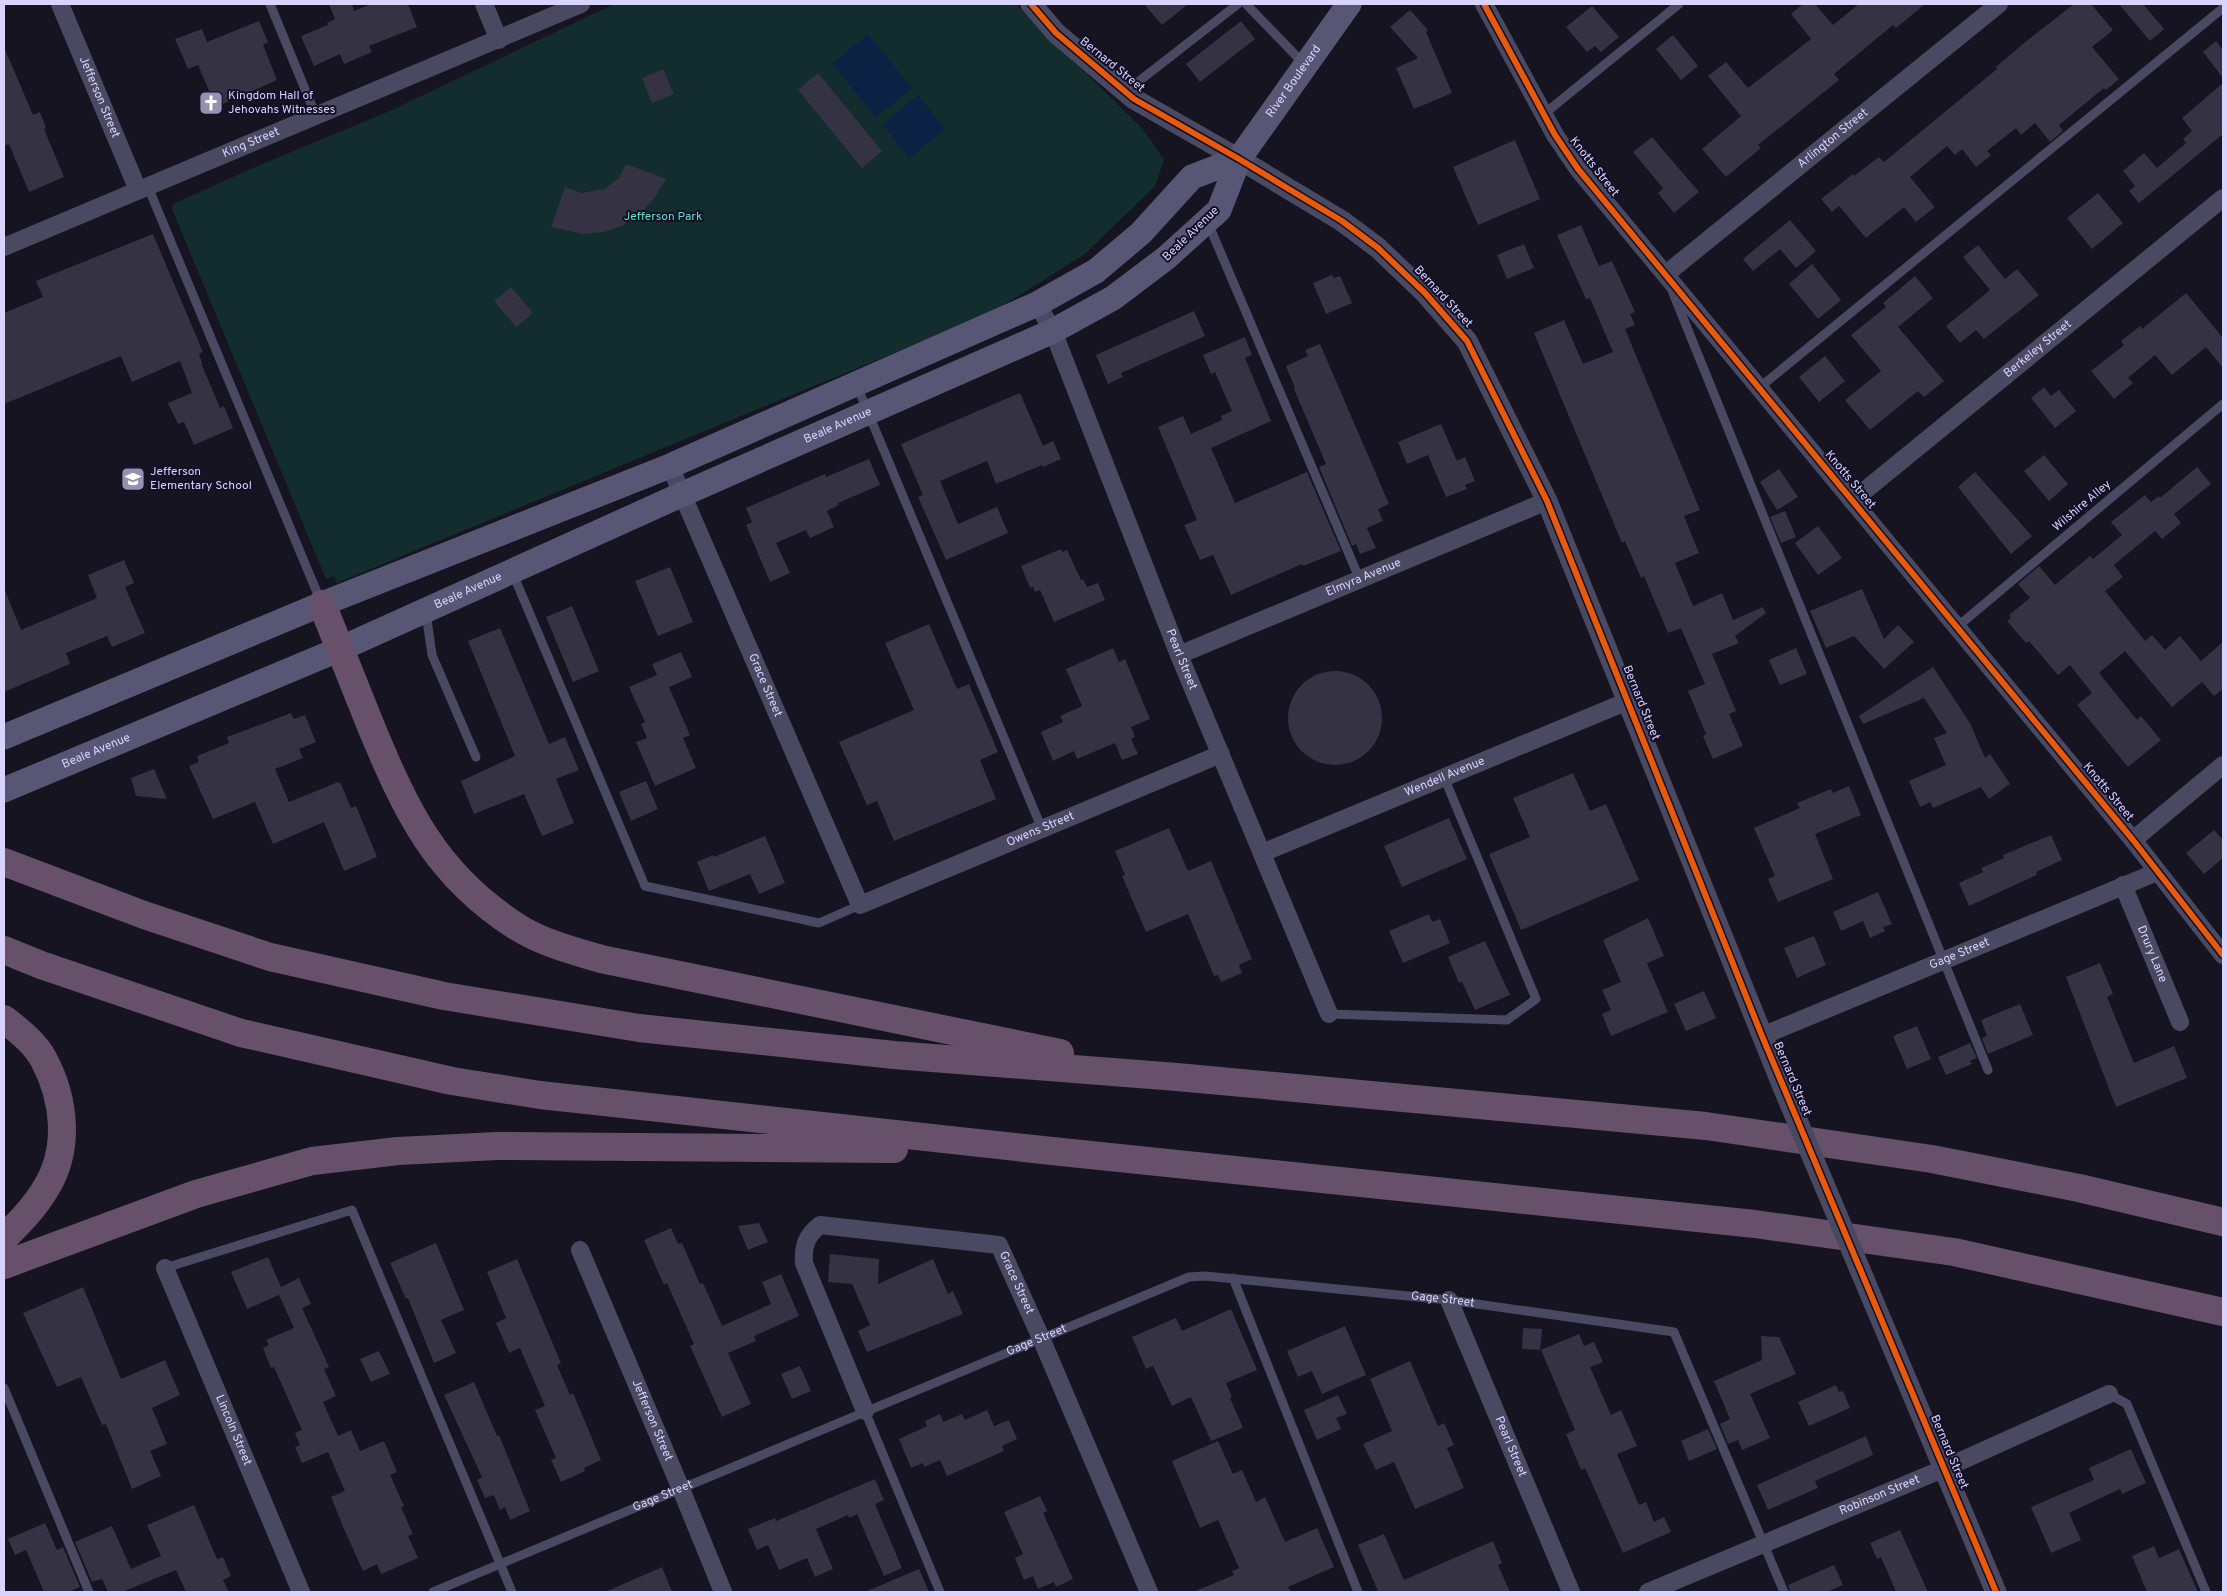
<svg xmlns="http://www.w3.org/2000/svg" width="2227" height="1596" viewBox="0 0 2227 1596" font-family="Overpass,sans-serif">
  <style>
    .green { fill: #132c2d }
    .water { fill: #0d2144 }
    .building { fill: #343243 }
    .lines { fill: none; stroke-linecap: round; stroke-linejoin: round }
    .service { stroke: #4a4962; stroke-width: 9 }
    .minor { stroke: #4a4962; stroke-width: 18 }
    .tertiary { stroke: #4a4962; stroke-width: 21 }
    .secondary { stroke: #575674; stroke-width: 25 }
    .motorway { stroke: #67516a; stroke-width: 28 }
    .tertiary-bridge { stroke: #4a4962; stroke-width: 21 }
    .cycleway-casing { stroke: #130f26; stroke-width: 9 }
    .cycleway { stroke: #e8590c; stroke-width: 6 }
    .labels { text-anchor: middle; dominant-baseline: central; stroke-width: 4; stroke-linejoin: round; paint-order: stroke }
    .street-label { font-size: 12px; fill: #d9d4ff; stroke: #130f26 }
    .poi-label { font-size: 12px; fill: #d9d4ff; stroke: #130f26; text-anchor: start }
    .park-label { font-size: 12px; fill: #5fe0c0; stroke: #130f26 }
  </style>
  <rect width="100%" height="100%" fill="#161421"/>
  <!-- green -->
  <path class="green" d="M614 4H1016L1143 129 1164 160 1155 186 1085 254 993 312 337 583 334 576 326 579 172 209 173 204 253 168 392 110Z"/>
  <!-- water -->
  <path class="water" d="M868 34 912 88 876 117 832 64Z
    M918 95 945 129 909 158 883 125Z"/>
  <!-- building -->
  <path class="building" d="M329 4H352L354 11 371 4H408L417 27 369 46 372 52 344 64 340 54 314 66 301 36 328 25 327 23 335 19Z
    M1144 4H1188L1162 25Z
    M1803 4H1815L1833 25 1859 4H1925L1896 28 1893 25 1834 74 1839 80 1758 145 1761 148 1726 177 1702 149 1741 116 1708 76 1726 62 1748 88 1811 39 1791 14Z
    M2074 4H2091L2113 30 2092 47 2119 79 2106 90 2104 88 2059 125 2063 131 2050 142 2035 123 2021 135 2016 128 1987 151 1991 155 1976 167 1962 149 1955 155 1947 146 1910 177 1935 207 1916 222 1904 207 1866 238 1839 206 1832 212 1821 199 1853 174 1854 176 1879 157 1884 162 1997 69 1996 67 2024 43Z
    M2119 4H2143L2164 29 2150 41Z
    M1592 6 1619 37 1601 52 1595 46 1587 52 1566 27Z
    M1410 10 1428 30 1426 32 1452 93 1414 109 1396 68 1418 58 1390 27Z
    M259 21 268 42 263 45 277 80 216 107 198 65 188 69 175 39 202 29 207 42Z
    M1241 21 1255 39 1200 82 1186 64Z
    M1673 35 1698 66 1681 80 1656 49Z
    M2216 41 2223 50V78L2203 52Z
    M4 47 33 115 40 112 46 128 44 129 64 177 29 192 9 144 4 146Z
    M663 69 674 94 652 103 642 78Z
    M818 73 882 151 862 168 798 90Z
    M2223 83V134L2139 203 2129 191 2135 186 2123 171 2144 153 2157 168 2186 143 2183 139 2192 131 2182 118Z
    M1652 137 1699 192 1674 213 1658 193 1663 188 1633 152Z
    M1515 140 1540 199 1478 225 1453 167Z
    M626 164 666 179 655 197 641 213 622 226 604 232 583 234 551 227 565 187 581 193 604 189 619 178Z
    M2098 193 2123 223 2092 249 2067 218Z
    M1790 220 1816 251 1796 268 1780 249 1753 271 1743 259Z
    M1581 225 1599 266 1612 261 1635 312 1630 314 1635 325 1625 329 1700 510 1684 516 1699 553 1675 563 1693 606 1722 593 1733 620 1763 607 1766 613 1735 636 1739 643 1712 654 1736 711 1729 714 1743 746 1713 759 1703 736 1706 734 1688 691 1705 684 1681 628 1668 633 1644 576 1641 578 1625 541 1622 543 1534 333 1564 320 1583 364 1613 352 1590 298 1586 299 1557 235Z
    M153 234 203 352 199 354 202 363H201L220 408 224 406 233 428 194 445 184 422 178 424 168 403 192 393 180 361 132 382 121 356 4 404V313L43 297 36 281Z
    M1524 244 1534 268 1507 279 1497 255Z
    M1978 245 2005 279 2017 269 2039 295 1984 339 1976 330 1960 343 1946 326 1990 290 1963 257Z
    M1812 264 1841 300 1818 319 1789 284Z
    M1332 275 1334 278 1340 276 1352 303 1326 314 1313 283Z
    M1915 276 1933 298 1898 327 1944 381 1924 397 1918 391 1870 430 1845 400 1881 371 1851 335 1886 307 1883 303Z
    M511 287 533 313 516 327 494 301Z
    M2186 293 2223 338V368L2206 347 2172 375 2155 355 2128 378 2133 383 2114 399 2091 371 2124 345 2121 341 2140 326 2142 329Z
    M1194 311 1205 336 1121 373 1123 377 1108 384 1096 355Z
    M1245 337 1252 355 1245 358 1271 421 1211 448 1235 503 1307 472 1341 551 1303 566 1302 564 1231 595 1213 555 1200 560 1184 525 1197 520 1158 427 1183 416 1191 434 1222 420 1221 416 1232 411 1215 372 1211 374 1203 355Z
    M1320 344 1389 504 1378 509 1383 521 1367 528 1376 548 1360 554 1356 544 1352 546 1319 467 1326 464 1294 389 1295 388 1286 366 1308 356 1305 350Z
    M1825 356 1845 381 1819 402 1799 377Z
    M2044 387 2051 396 2059 390 2076 411 2055 428 2031 398Z
    M1020 393 1043 446 1053 441 1061 459 1043 467 1042 465 996 484 987 461 940 481 958 524 997 507 1008 533 946 560 918 497 923 495 901 444Z
    M1441 424 1457 461 1465 457 1475 481 1465 485 1467 489 1446 497 1428 455 1407 464 1398 442Z
    M2044 455 2068 484 2049 501 2024 471Z
    M869 459 880 485 838 503 839 505 827 511 834 527 810 538 806 530 776 543 790 573 770 582 746 525 752 522 746 508 825 474 826 477Z
    M2197 467 2211 484 2174 514 2181 523 2162 539 2155 531 2114 565 2123 577 2105 591 2145 641 2152 635 2165 650 2180 636 2201 661 2223 642V689L2214 696 2202 682 2172 707 2125 651 2099 673 2137 720 2141 716 2161 740 2128 767 2077 705 2092 693 2070 665 2058 675 2029 641 2026 643 2007 621 2011 618 2009 615 2030 598 2018 584 2039 566 2055 585 2090 556 2093 559 2122 535 2111 522 2145 495 2151 502 2159 496 2160 498Z
    M1779 469 1798 497 1777 510 1760 482Z
    M1975 472 2032 536 2011 554 1958 487Z
    M1785 511 1796 537 1781 543 1770 517Z
    M1818 526 1842 558 1818 575 1795 543Z
    M1061 549 1062 552 1067 550 1081 580 1083 579 1087 587 1098 583 1105 600 1054 622 1040 590 1035 592 1033 586 1030 588 1021 566Z
    M124 560 134 583 125 587 145 633 112 647 107 636 66 653 70 664 4 692V588L21 630 97 598 88 575Z
    M670 567 693 622 658 636 635 581Z
    M1862 589 1884 639 1898 625 1914 642 1884 669 1854 636 1826 648 1810 611Z
    M572 606 599 671 573 682 546 617Z
    M929 624 957 689 969 684 998 752 980 760 996 799 894 841 877 801 867 805 839 742 914 710 885 643Z
    M500 628 549 744 565 737 579 770 556 779 574 823 542 836 524 794 474 814 461 781 515 756 468 641Z
    M1113 648 1119 662 1125 659 1150 719 1131 727 1135 737 1131 739 1138 754 1122 760 1115 743 1077 759 1074 751 1053 761 1041 732 1063 722 1060 716 1082 706 1066 669Z
    M1796 648 1807 674 1780 685 1769 660Z
    M681 652 692 677 669 687 690 735 683 738 696 768 655 786 636 742 647 738 641 724 645 722 629 687 657 675 652 664Z
    M1933 667 1970 723 1985 758 1990 754 2010 784 1989 799 1981 787 1933 808 1930 802 1920 807 1909 781 1946 765 1934 738 1947 733 1924 698 1863 724 1859 716Z
    M1288 718a47 47 0 1 1 94 0a47 47 0 1 1-94 0Z
    M291 713 294 719 305 715 316 742 299 749 303 758 275 769 289 802 338 782 341 784 351 808 356 806 377 857 344 871 324 822 273 844 255 802 213 819 189 766 199 762 197 756 229 743 227 737Z
    M154 769 167 799 136 796 131 778Z
    M1573 773 1590 811 1606 804 1639 880 1521 930 1489 854 1530 837 1513 798Z
    M646 781 658 809 631 821 619 792Z
    M1849 786 1861 815 1815 834 1833 879 1778 902 1768 879 1775 876 1754 828 1800 808 1797 803 1831 789 1833 793Z
    M1449 818 1467 859 1402 887 1384 846Z
    M1169 828 1188 871 1211 861 1252 959 1239 965 1242 973 1221 982 1218 975 1214 976 1188 914 1146 932 1122 876 1125 875 1115 851Z
    M2214 830 2223 840V858L2204 874 2186 853Z
    M2051 835 2062 860 2036 872 2037 875 1969 906 1959 883 1983 872 1981 868 2004 858 2003 855Z
    M765 836 785 883 759 894 750 874 709 891 697 862 713 855 714 857Z
    M1878 892 1892 924 1883 927 1885 931 1870 938 1863 921 1841 931 1833 912Z
    M1429 914 1432 922 1440 919 1450 943 1403 963 1389 931Z
    M1648 918 1664 956 1647 963 1668 1012 1611 1036 1602 1014 1611 1010 1602 990 1621 982 1603 940Z
    M1814 936 1826 965 1797 978 1784 948Z
    M1485 941 1510 995 1475 1010 1462 982 1459 983 1448 957Z
    M2100 963 2113 994 2107 997 2134 1063 2174 1046 2187 1078 2116 1107 2066 977Z
    M1704 991 1716 1018 1686 1031 1674 1004Z
    M2020 1004 2033 1035 1988 1054 1982 1038 1987 1036 1981 1020Z
    M1917 1026 1931 1059 1907 1069 1893 1036Z
    M1970 1043 1977 1058 1970 1061 1972 1064 1946 1075 1938 1057Z
    M759 1223 768 1242 748 1250 738 1226Z
    M671 1228 678 1244 682 1243 700 1284 703 1283 722 1326 771 1304 762 1282 781 1274 799 1316 754 1336 756 1341 728 1353 751 1404 722 1417 690 1346 694 1344 667 1283 664 1285 644 1240Z
    M436 1243 464 1310 441 1320 456 1353 434 1363 408 1298 406 1299 390 1263Z
    M830 1254 879 1259 878 1284 933 1259 948 1294 953 1291 963 1314 867 1352 858 1331 870 1325 852 1284 828 1282Z
    M268 1257 281 1287 299 1278 311 1304 302 1308 329 1367 324 1369 336 1396 323 1402 338 1436 351 1430 360 1451 384 1441 397 1472 390 1475 404 1506 401 1507 413 1534 408 1536 418 1558 381 1574 377 1564 363 1571 344 1529 331 1497 345 1491 328 1452 302 1463 295 1447 300 1445 295 1433 302 1430 274 1367 271 1368 263 1348 269 1345 266 1340 294 1328 279 1295 247 1309 231 1272Z
    M517 1259 561 1363 557 1365 570 1395 573 1393 601 1460 584 1468 585 1471 561 1482 551 1460 556 1458 535 1410 545 1406 520 1348 509 1353 496 1323 506 1318 487 1272Z
    M83 1287 121 1379 165 1360 180 1395 152 1408 167 1444 150 1451 161 1476 132 1489 106 1424 102 1425 81 1377 57 1387 23 1313Z
    M1231 1309 1257 1370 1226 1383 1232 1397 1230 1398 1243 1428 1211 1441 1191 1397 1172 1406 1153 1366 1146 1369 1132 1337 1176 1318 1182 1331Z
    M1345 1326 1366 1375 1322 1394 1312 1371 1298 1377 1287 1351Z
    M1523 1328 1542 1329 1540 1350 1522 1349Z
    M1579 1334 1584 1346 1594 1342 1603 1362 1590 1367 1611 1415 1621 1410 1637 1446 1617 1454 1639 1505 1646 1502 1654 1522 1664 1517 1671 1532 1623 1553 1585 1468 1581 1470 1566 1434 1575 1430 1541 1350Z
    M1761 1336 1779 1337 1796 1374 1750 1394 1770 1438 1742 1450 1738 1440 1728 1444 1720 1424 1730 1419 1714 1381 1762 1360Z
    M379 1351 390 1374 371 1382 360 1359Z
    M1410 1361 1438 1426 1444 1423 1454 1445 1447 1448 1464 1488 1415 1509 1394 1462 1376 1470 1363 1444 1392 1431 1370 1379Z
    M800 1366 811 1391 792 1399 781 1374Z
    M474 1382 497 1436 499 1435 530 1511 510 1520 505 1507 500 1510 494 1495 485 1498 477 1480 482 1477 444 1395Z
    M1836 1385 1839 1392 1843 1391 1850 1408 1809 1426 1798 1402Z
    M1338 1395 1347 1414 1336 1418 1341 1429 1317 1440 1304 1410Z
    M987 1410 994 1426 1009 1420 1017 1439 1002 1446 1004 1451 947 1476 940 1460 924 1467 923 1463 911 1468 899 1439 927 1426 925 1421 940 1414 943 1422 962 1414 965 1420Z
    M1708 1429 1717 1449 1689 1461 1681 1441Z
    M1866 1436 1873 1455 1815 1481 1818 1488 1768 1510 1757 1485Z
    M1218 1441 1233 1474 1242 1470 1256 1502 1265 1497 1285 1542 1317 1528 1334 1567 1288 1587 1291 1592H1193L1234 1575 1232 1571 1239 1568 1218 1520 1200 1528 1172 1461Z
    M2131 1449 2146 1483 2122 1494 2120 1489 2069 1513 2081 1540 2051 1553 2031 1507 2094 1480 2089 1468Z
    M875 1479 884 1500 875 1504 902 1568 884 1576 857 1514 849 1518 848 1515 816 1529 833 1569 815 1577 807 1558 779 1570 768 1545 757 1550 748 1529 775 1518 776 1521Z
    M1040 1496 1047 1511 1043 1513 1073 1579 1056 1587 1054 1582 1038 1589 1033 1576 1024 1580 1015 1558 1023 1554 1004 1512Z
    M194 1505 217 1559 223 1557 231 1576 223 1580 229 1592H186L176 1570 122 1592H108L102 1579 92 1582 75 1542 112 1526 131 1569 161 1556 147 1525Z
    M45 1523 57 1550 63 1547 80 1587 68 1592H44L26 1550 15 1555 8 1539Z
    M1900 1530 1928 1592H1896L1881 1557 1877 1559 1870 1543Z
    M1384 1534 1404 1580 1493 1541 1502 1563 1498 1565 1510 1592H1375L1378 1591 1358 1545Z
    M2154 1546 2159 1558 2179 1549 2198 1592H2147L2132 1556Z
    M1834 1565 1843 1585 1827 1592H1790L1788 1585Z
    M662 1567 672 1592H605Z
    M919 1569 929 1592H865Z"/>
  <g class="lines">
    <!-- service -->
    <g class="service">
      <path d="M270 4 316 116"/>
      <path d="M1246 4 1305 65"/>
      <path d="M1125 92 1238 4"/>
      <path d="M1544 114 1679 4"/>
      <path d="M148 187 321 602"/>
      <path d="M1208 223 1360 580"/>
      <path d="M1673 293 1988 1070"/>
      <path d="M857 386 1042 829"/>
      <path d="M1759 388 2223 8"/>
      <path d="M513 574 645 886 819 923 860 905"/>
      <path d="M426 613 432 655 476 757"/>
      <path d="M1957 627 2223 404"/>
      <path d="M1329 1014 1507 1020 1536 999 1444 777"/>
      <path d="M165 1268 352 1210 512 1592"/>
      <path d="M1233 1278 1358 1592"/>
      <path d="M4 1388 89 1592"/>
      <path d="M2109 1394 2127 1404 2206 1592"/>
      <path d="M865 1411 940 1592"/>
      <path id="s1" d="M433 1592 1189 1277 1205 1276 1449 1300 1674 1332 1784 1592"/>
    </g>
    <!-- minor -->
    <g class="minor">
      <path id="s2" d="M60 4 138 190"/>
      <path d="M484 4 499 40"/>
      <path d="M1484 4 1555 135 1578 169 2133 840 2223 955"/>
      <path id="s3" d="M4 247 581 4"/>
      <path id="s4" d="M1666 274 1999 4"/>
      <path id="s5" d="M1037 304 1053 331 1179 655 1329 1014"/>
      <path id="s6" d="M670 466 860 905 1221 754"/>
      <path id="s7" d="M1852 501 2223 198"/>
      <path id="s8" d="M1179 655 1547 501"/>
      <path d="M2133 840 2223 765"/>
      <path id="s9" d="M1262 853 1628 701"/>
      <path id="s10" d="M2123 885 2180 1022"/>
      <path id="s11" d="M1762 1036 2157 872"/>
      <path id="s12" d="M580 1250 681 1489 723 1592"/>
      <path id="s13" d="M165 1268 301 1592"/>
      <path id="s14" d="M1449 1300 1571 1592"/>
      <path id="s15" d="M865 1411 804 1263C803 1246 806 1236 820 1225L999 1245 1041 1338 1149 1592"/>
      <path id="s16" d="M1648 1592 1943 1469 2109 1394"/>
    </g>
    <!-- tertiary -->
    <path class="tertiary" d="M1031 4 1056 33 1134 99 1239 159 1342 221 1378 248 1425 293 1467 341 1547 501 1783 1087
      M1874 1303 1996 1592"/>
    <!-- secondary -->
    <g class="secondary">
      <path d="M4 737 322 604 670 466 1037 304 1096 271 1141 233 1192 177 1239 159"/>
      <path id="s17" d="M4 790 340 649 683 494 1053 331 1113 298 1166 258 1219 210 1239 159 1349 4"/>
    </g>
    <!-- motorway -->
    <path class="motorway" d="M322 604C338 644 354 684 370 724 406 811 436 876 519 928 543 943 574 951 601 959L1060 1053
      M4 862 144 915 270 957 444 996 639 1028 894 1055 1177 1077 1706 1126 1932 1159 2079 1188 2223 1222
      M4 950 41 965 241 1033 452 1081 540 1095 1052 1151 1755 1224 1954 1252 2223 1312
      M4 1019C18 1030 35 1043 44 1060 65 1100 70 1149 46 1188 35 1207 19 1223 4 1238
      M4 1265 196 1194 312 1161 398 1151 497 1146 894 1149"/>
    <!-- tertiary-bridge -->
    <path class="tertiary-bridge" d="M1783 1087 1874 1303"/>
    <!-- cycleway casing -->
    <g class="cycleway-casing">
      <path id="cycleway" d="M1031 4 1056 33 1134 99 1239 159 1342 221 1378 248 1425 293 1467 341 1547 501 1762 1036 1996 1592
        M1484 4 1555 135 1578 169 2133 840 2223 955"/>
    </g>
    <!-- cycleway -->
    <use href="#cycleway" class="cycleway"/>
  </g>
  <!-- icons -->
  <defs>
    <g id="church-square" transform="scale(1.25)"><rect x="-9" y="-9" width="18" height="18" rx="4" fill="#9591b1" stroke="#130f26"/><path d="M-1.2-6h2.4v3.5h3.3v2.4h-3.3V6h-2.4V-.1h-3.3v-2.4h3.3Z" fill="#fff"/></g>
    <g id="school-square" transform="scale(1.25)"><rect x="-9" y="-9" width="18" height="18" rx="4" fill="#9591b1" stroke="#130f26"/><path d="M0-5L7-2L0 1L-7-2ZM-4 1L0 2.5L4 1V4Q0 6-4 4Z" fill="#fff"/></g>
  </defs>
  <g fill-rule="evenodd">
    <use href="#church-square" x="211" y="103"/>
    <use href="#school-square" x="133" y="479"/>
  </g>
  <g class="labels">
    <!-- street labels -->
    <g class="street-label">
      <text transform="translate(1112 65) rotate(39)">Bernard Street</text>
      <text stroke="none"><textPath href="#s17" startOffset="1501">River Boulevard</textPath></text>
      <text stroke="none"><textPath href="#s2" startOffset="101">Jefferson Street</textPath></text>
      <text stroke="none"><textPath href="#s4" startOffset="215">Arlington Street</textPath></text>
      <text stroke="none"><textPath href="#s3" startOffset="268">King Street</textPath></text>
      <text transform="translate(1594 167) rotate(52)">Knotts Street</text>
      <text transform="translate(1191 234) rotate(-44)">Beale Avenue</text>
      <text transform="translate(1443 297) rotate(47)">Bernard Street</text>
      <text stroke="none"><textPath href="#s7" startOffset="240">Berkeley Street</textPath></text>
      <text stroke="none"><textPath href="#s17" startOffset="910">Beale Avenue</textPath></text>
      <text transform="translate(1850 480) rotate(50)">Knotts Street</text>
      <text transform="translate(2082 506) rotate(-40)">Wilshire Alley</text>
      <text stroke="none"><textPath href="#s8" startOffset="200">Elmyra Avenue</textPath></text>
      <text stroke="none"><textPath href="#s17" startOffset="505">Beale Avenue</textPath></text>
      <text stroke="none"><textPath href="#s5" startOffset="384">Pearl Street</textPath></text>
      <text stroke="none"><textPath href="#s6" startOffset="239">Grace Street</textPath></text>
      <text transform="translate(1641 703) rotate(68)">Bernard Street</text>
      <text stroke="none"><textPath href="#s17" startOffset="100">Beale Avenue</textPath></text>
      <text stroke="none"><textPath href="#s9" startOffset="198">Wendell Avenue</textPath></text>
      <text transform="translate(2108 792) rotate(50)">Knotts Street</text>
      <text stroke="none"><textPath href="#s6" startOffset="674">Owens Street</textPath></text>
      <text stroke="none"><textPath href="#s11" startOffset="214">Gage Street</textPath></text>
      <text stroke="none"><textPath href="#s10" startOffset="75">Drury Lane</textPath></text>
      <text transform="translate(1792 1079) rotate(67)">Bernard Street</text>
      <text stroke="none"><textPath href="#s15" startOffset="425">Grace Street</textPath></text>
      <text stroke="none"><textPath href="#s1" startOffset="1074">Gage Street</textPath></text>
      <text stroke="none"><textPath href="#s1" startOffset="654">Gage Street</textPath></text>
      <text stroke="none"><textPath href="#s12" startOffset="185">Jefferson Street</textPath></text>
      <text stroke="none"><textPath href="#s13" startOffset="176">Lincoln Street</textPath></text>
      <text stroke="none"><textPath href="#s14" startOffset="159">Pearl Street</textPath></text>
      <text transform="translate(1949 1452) rotate(67)">Bernard Street</text>
      <text stroke="none"><textPath href="#s16" startOffset="251">Robinson Street</textPath></text>
      <text stroke="none"><textPath href="#s1" startOffset="249">Gage Street</textPath></text>
    </g>
    <!-- poi labels -->
    <g class="poi-label">
      <text x="228" y="96">Kingdom Hall of<tspan x="228" dy="14">Jehovahs Witnesses</tspan></text>
      <text x="150" y="472">Jefferson<tspan x="150" dy="14">Elementary School</tspan></text>
    </g>
    <!-- park labels -->
    <g class="park-label">
      <text x="663" y="217">Jefferson Park</text>
    </g>
  </g>
  <!-- border -->
  <rect width="2227" height="1596" fill="none" stroke="#d9d4ff" stroke-width="10"/>
</svg>
